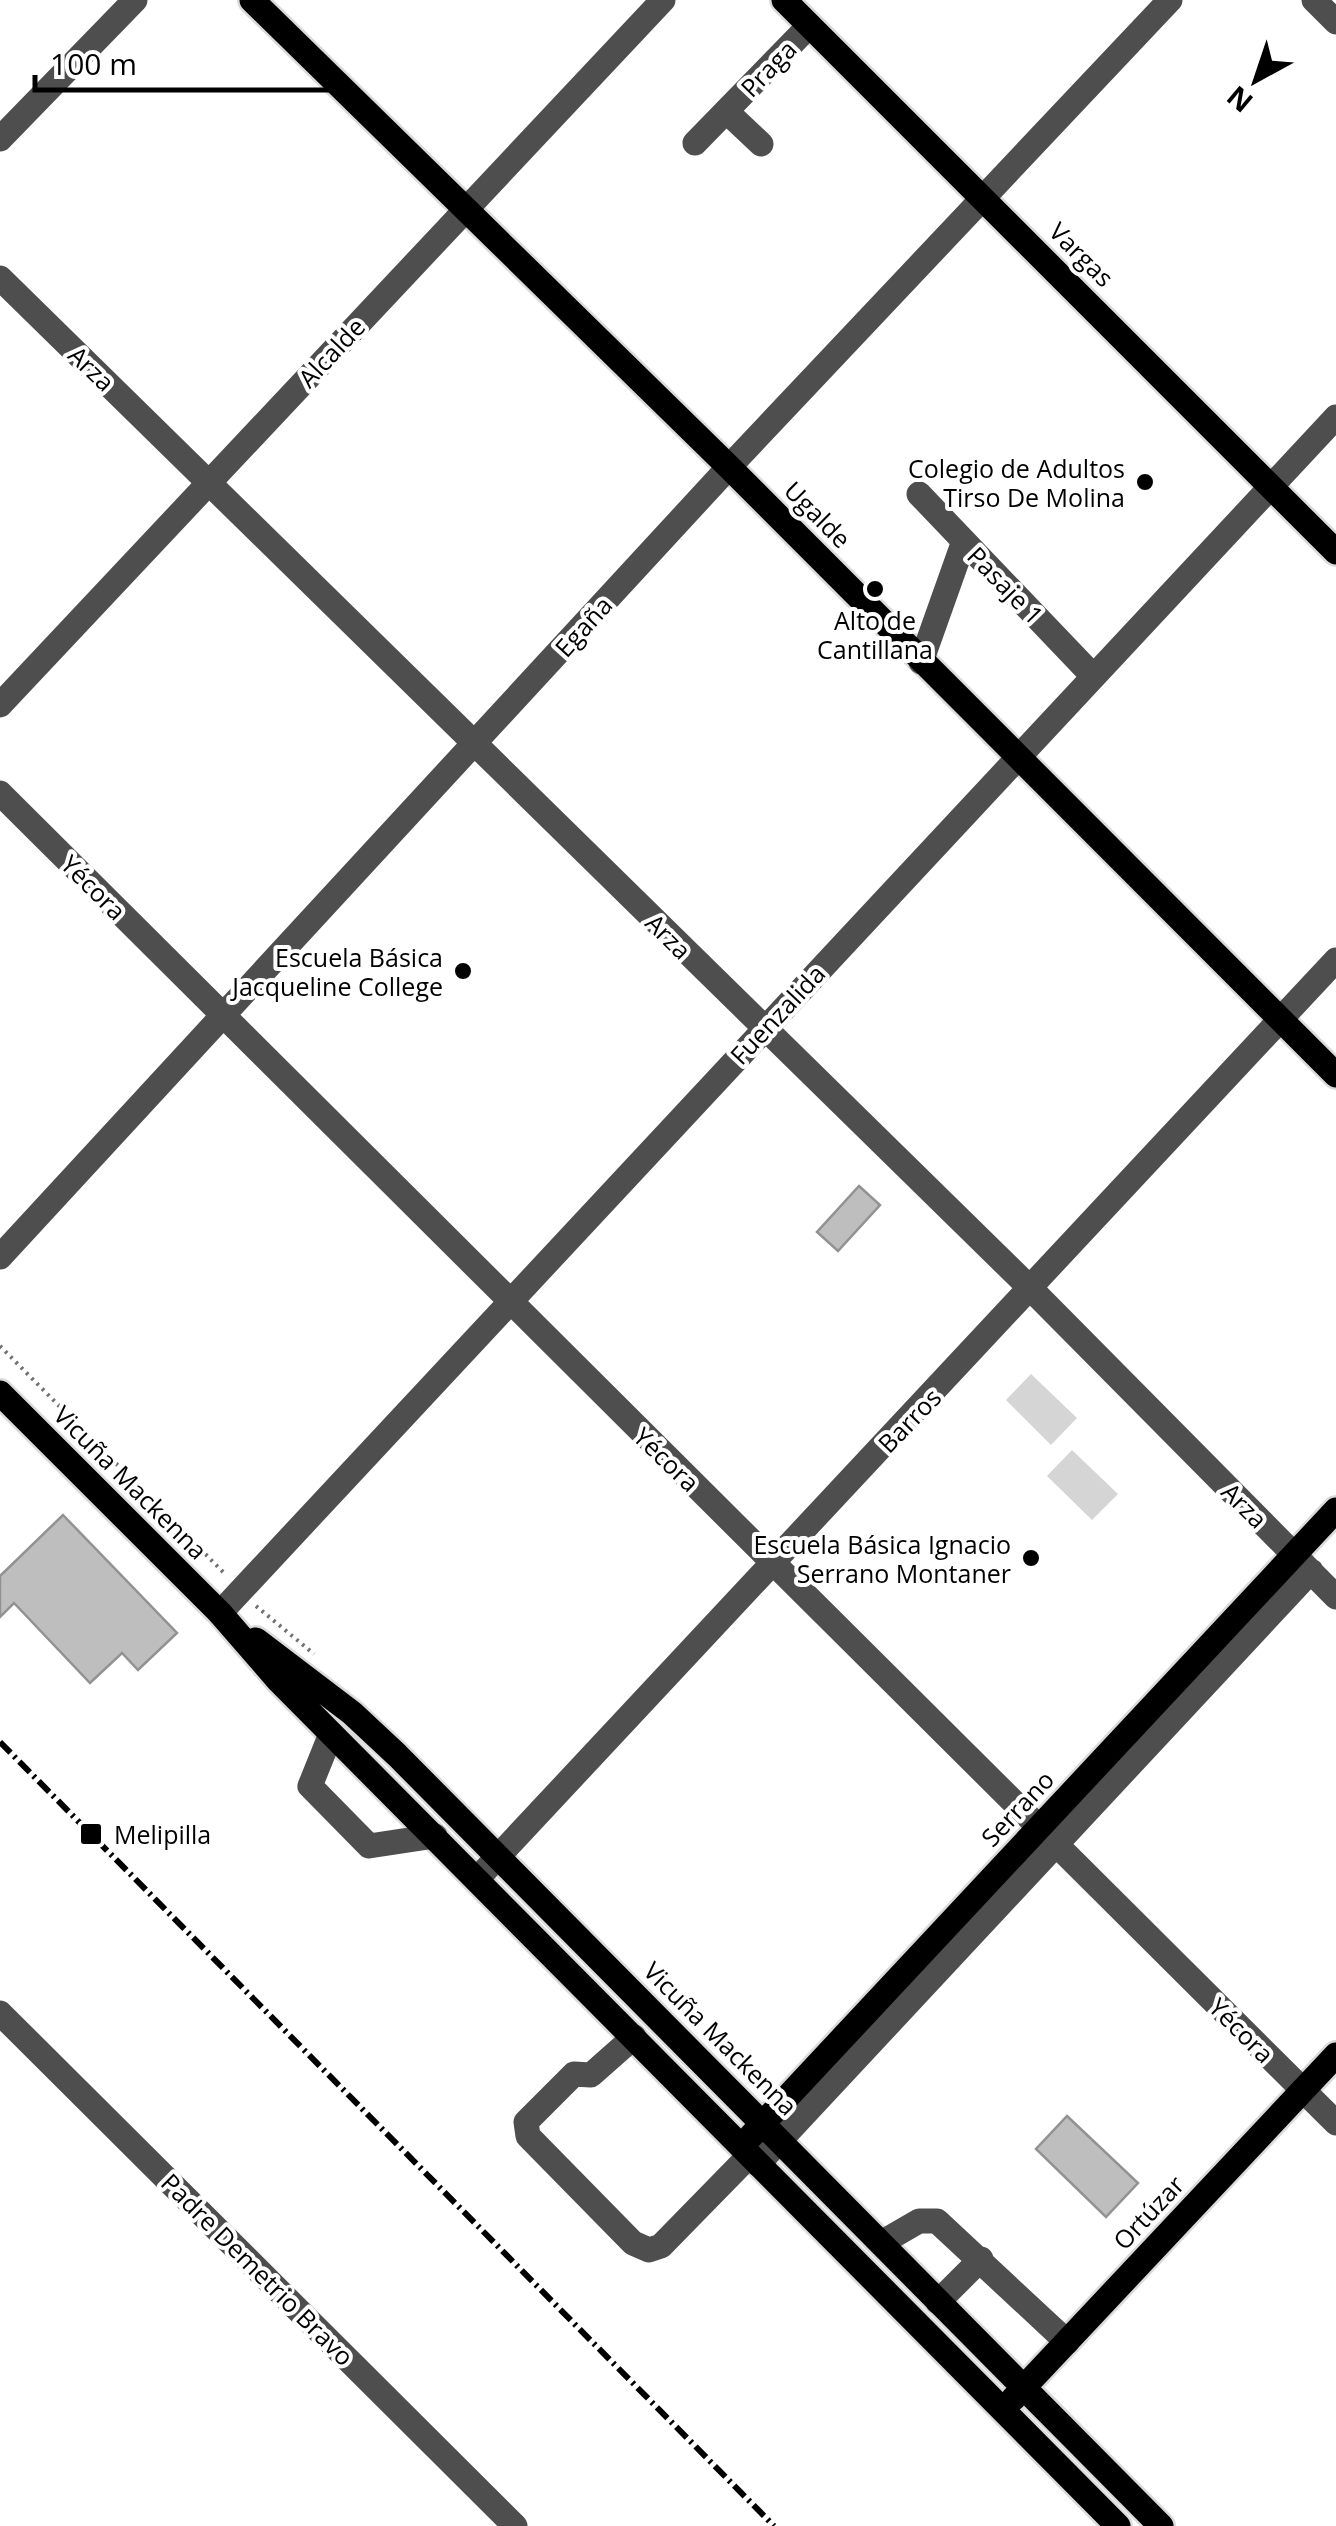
<svg xmlns="http://www.w3.org/2000/svg" width="1336" height="2526" viewBox="0 0 1336 2526" font-family="'Open Sans',sans-serif">
  <style>
    .green { fill: #d5d5d5 }
    .building { fill: #bebebe; stroke: #929292; stroke-width: 2.5 }
    .lines { fill: none; stroke-linecap: round; stroke-linejoin: round }
    .major-casing { stroke: #dbdbdb; stroke-width: 30 }
    .path { stroke: #707070; stroke-width: 4; stroke-dasharray: 2.5 5; stroke-linecap: butt }
    .minor { stroke: #4e4e4e; stroke-width: 25 }
    .major { stroke: #000; stroke-width: 25 }
    .rail { stroke: #000; stroke-width: 6; stroke-dasharray: 15 5 2.5 5; stroke-linecap: butt }
    .poi-dot { fill: #000; stroke: #fff; stroke-width: 4 }
    .labels { text-anchor: middle; dominant-baseline: central; stroke-width: 8; stroke-linejoin: round; paint-order: stroke }
    .street-label { font-size: 25px; fill: #000; stroke: #fff }
    .poi-label { font-size: 25px; fill: #000; stroke: #fff; text-anchor: end }
  </style>
  <rect width="100%" height="100%" fill="#fff"/>
  <!-- green -->
  <path class="green" d="M1031 1374 1077 1418 1051 1445 1006 1400Z
    M1072 1450 1118 1494 1092 1520 1047 1476Z"/>
  <!-- building -->
  <path class="building" d="M859 1186 880 1205 838 1251 817 1232Z
    M63 1515 177 1633 138 1670 122 1653 90 1683 14 1603 0 1617V1576Z
    M1067 2116 1138 2183 1106 2217 1036 2149Z"/>
  <g class="lines">
    <!-- major casing -->
    <g class="major-casing">
      <path id="major" d="M252 0 729 467 1336 1075
        M784 0 1336 552
        M0 1393 220 1613 279 1681 1118 2526
        M256 1640 352 1713 397 1755 1161 2526
        M751 2136 1336 1510
        M1013 2399 1336 2055"/>
    </g>
    <!-- path -->
    <path class="path" d="M0 1346 225 1574
      M256 1606 314 1654"/>
    <!-- minor -->
    <path class="minor" d="M1314 0 1336 22
      M726 111 761 144
      M0 139 135 0
      M695 143 809 26
      M0 278 1032 1290 1336 1597
      M919 494 1093 676
      M921 662 964 541
      M0 705 663 0
      M0 793 1336 2123
      M0 1257 729 467 1170 0
      M220 1613 1336 417
      M331 1734 310 1786 369 1846 435 1836
      M478 1878 1336 960
      M0 2013 515 2526
      M634 2037 591 2075 574 2074 526 2122 528 2136 633 2243 649 2250 661 2246 750 2155
      M758 2164 1311 1571
      M881 2243 919 2221H937L1067 2342
      M938 2302 981 2259"/>
    <!-- major -->
    <use href="#major" class="major"/>
    <!-- rail -->
    <path class="rail" d="M0 1742 774 2526"/>
  </g>
  <!-- markers -->
  <g class="poi-dot">
    <circle cx="1145" cy="482" r="10"/>
    <circle cx="875" cy="589" r="10"/>
    <circle cx="463" cy="971" r="10"/>
    <circle cx="1031" cy="1558" r="10"/>
    <rect x="79" y="1822" width="24" height="24" rx="5"/>
  </g>
  <g class="labels">
    <!-- street labels -->
    <g class="street-label">
      <text transform="translate(768 68) rotate(-46)">Praga</text>
      <text transform="translate(1082 254) rotate(45)">Vargas</text>
      <text transform="translate(331 352) rotate(-47)">Alcalde</text>
      <text transform="translate(92 368) rotate(44)">Arza</text>
      <text transform="translate(818 514) rotate(45)">Ugalde</text>
      <text transform="translate(1006 585) rotate(46)">Pasaje 1</text>
      <text transform="translate(583 626) rotate(-48)">Egaña</text>
      <text transform="translate(94 887) rotate(45)">Yécora</text>
      <text transform="translate(669 936) rotate(45)">Arza</text>
      <text transform="translate(777 1014) rotate(-47)">Fuenzalida</text>
      <text transform="translate(909 1420) rotate(-46)">Barros</text>
      <text transform="translate(667 1459) rotate(44)">Yécora</text>
      <text transform="translate(131 1482) rotate(45)">Vicuña Mackenna</text>
      <text transform="translate(1245 1505) rotate(45)">Arza</text>
      <text transform="translate(1017 1808) rotate(-47)">Serrano</text>
      <text transform="translate(1242 2030) rotate(45)">Yécora</text>
      <text transform="translate(721 2038) rotate(45)">Vicuña Mackenna</text>
      <text transform="translate(1148 2212) rotate(-47)">Ortúzar</text>
      <text transform="translate(258 2269) rotate(45)">Padre Demetrio Bravo</text>
    </g>
    <!-- poi labels -->
    <g class="poi-label">
      <text x="1125" y="468">Colegio de Adultos<tspan x="1125" dy="29">Tirso De Molina</tspan></text>
      <text x="875" y="620" text-anchor="middle">Alto de<tspan x="875" dy="29">Cantillana</tspan></text>
      <text x="443" y="957">Escuela Básica<tspan x="443" dy="29">Jacqueline College</tspan></text>
      <text x="1011" y="1544">Escuela Básica Ignacio<tspan x="1011" dy="29">Serrano Montaner</tspan></text>
      <text x="114" y="1834" text-anchor="start">Melipilla</text>
    </g>
  </g>
  <!-- north arrow -->
  <g transform="translate(1256 80) rotate(220)" stroke="#ffffff" stroke-width="8" paint-order="stroke">
  <path d="M0-8L18 38L0 25L-18 38Z" fill="#000000"/>
  <text y="-15" font-size="28" font-weight="bold" text-anchor="middle" fill="#000000">N</text>
  </g>
  <!-- scale -->
  <path d="M35 75v15h292v-15" fill="none" stroke="#000000" stroke-width="5"/>
  <text x="50" y="75" font-size="30" fill="#000000" stroke="#ffffff" stroke-width="8" paint-order="stroke">100 m</text>
</svg>
